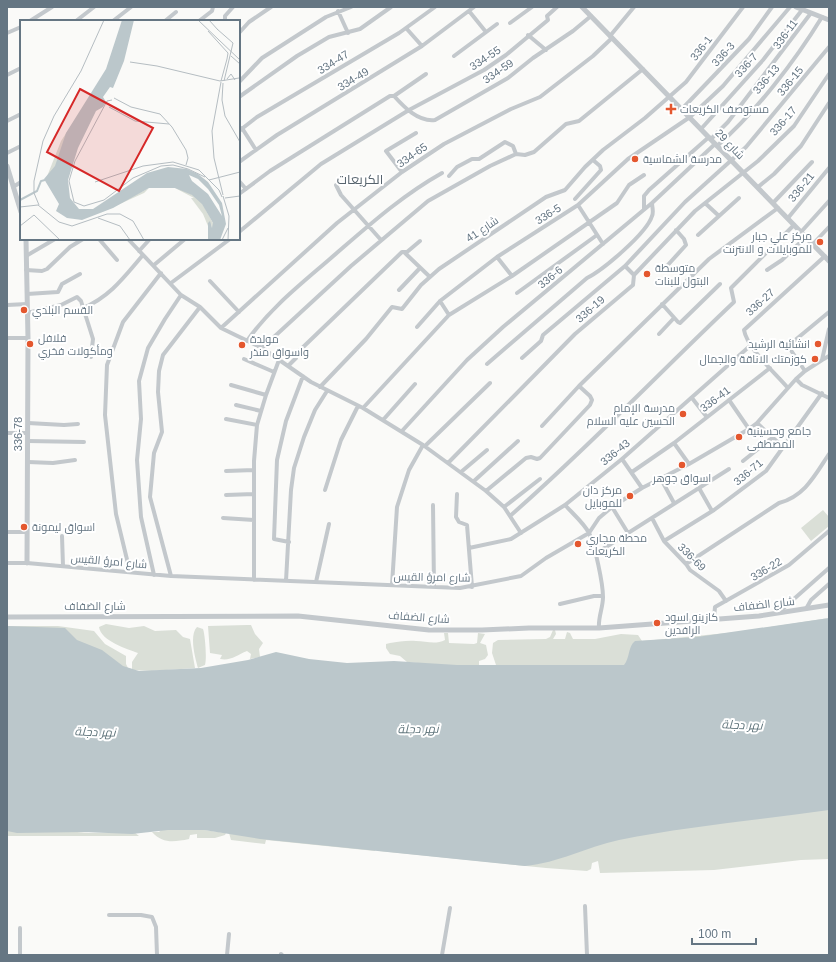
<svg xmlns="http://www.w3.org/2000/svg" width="836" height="962" viewBox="0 0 836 962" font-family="Helvetica,Cairo,sans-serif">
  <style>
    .green { fill: #dadfd7 }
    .water { fill: #bbc7cb }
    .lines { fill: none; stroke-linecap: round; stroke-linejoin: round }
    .minor { stroke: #c3c8cc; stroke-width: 4 }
    .tertiary { stroke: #c3c8cc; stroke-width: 5 }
    .poi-dot { fill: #e4572e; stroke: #fff; stroke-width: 1.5 }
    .labels { text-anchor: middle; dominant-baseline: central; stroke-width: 4; stroke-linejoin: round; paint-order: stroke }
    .street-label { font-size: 11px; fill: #657683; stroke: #fff }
    .poi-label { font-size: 11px; fill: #657683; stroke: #fff; text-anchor: start }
    .water-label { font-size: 12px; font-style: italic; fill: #60757c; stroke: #fff }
    .quarter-label { font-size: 13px; fill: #57646e; stroke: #fff }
    .inset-river { fill: none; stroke: #bbc7cb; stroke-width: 2 }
    .inset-road { fill: none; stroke: #b5bdc2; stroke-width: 1 }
    .view { fill: #d62828; fill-opacity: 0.15; stroke: #d62828; stroke-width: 2 }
    .inset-edge { fill: none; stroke: #657683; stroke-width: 2 }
  </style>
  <rect width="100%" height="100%" fill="#fafaf8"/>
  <!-- green -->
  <path class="green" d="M823 510 829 517V526L811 541 801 528Z
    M829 618 632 668 475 665 474 668 407 662 400 656 390 654 386 648V644L390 643C398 642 407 640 416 641 426 641 435 645 445 640L444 633H448L449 643 474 644 477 643 478 633 485 634 480 643 486 645 488 655 485 659 479 661V665H496L492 653 493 643 498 640 546 639 550 637 553 630H555L556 634 553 639H565L567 632 570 633 573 639H595L621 634 638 635 642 641 654 640 737 632Z
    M106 624 129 628 144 626 155 631 176 630 183 637 190 639 195 668 152 671 132 670 7 626H58L94 631 105 644 126 656V664L128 668 132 669V662L138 653C127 649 101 641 99 627Z
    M247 625H251L255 634 263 643 259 649 260 657 250 659 251 654 247 651C237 655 231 661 220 659L222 655 210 653 208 626Z
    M197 627 203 629C205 634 207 659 205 665L198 668C195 658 189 635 197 627Z
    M829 797V859L801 860 714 870 600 873 598 861 592 863 591 869 587 871 546 868 379 851 380 844Z
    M7 826 89 833 134 832 139 836H7Z
    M162 829 204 830 226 833 225 835 215 838H197V834L190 835 189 839C174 842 163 844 152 832H159Z
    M229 833 376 847 375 851 266 840 265 844 231 840Z"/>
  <!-- water -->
  <path class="water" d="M829 618V810C759 820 688 826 619 840 587 847 558 863 525 866L260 839 204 830H168L132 834 84 832 17 833 7 831V626L65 628 77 640 102 650 123 666 139 671 201 668 248 660 276 652 309 659 347 663 394 661 457 665H624C630 658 628 646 635 641L697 637Z"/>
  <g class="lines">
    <!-- minor -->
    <path class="minor" d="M338 11 348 33
      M469 11 486 32
      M30 21 52 7
      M76 21 94 7
      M113 21 131 7
      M165 21 176 12
      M199 21 212 11 213 7
      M225 21V16L233 7
      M510 23 532 7
      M406 28 422 46
      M7 33 21 27
      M239 33 249 22 271 7
      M528 35 546 50
      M610 36 634 7
      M454 56 497 24
      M7 75 21 68
      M239 82 262 58 326 17 351 7
      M394 96 426 74
      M239 97 297 56 329 37 360 29 391 7
      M682 109 749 39 772 7
      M7 121 21 114
      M242 128 256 150
      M701 129 763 60 802 10
      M239 131 257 117 399 33 435 7
      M711 139 728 122 811 13
      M717 146C756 112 795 61 822 17
      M7 153 21 146
      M239 162 277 135 422 46 474 7
      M402 172 386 151 416 133
      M449 176 457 167 472 159H479L505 142 513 146 516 154
      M239 181 246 189
      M336 185 341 195 381 240
      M13 187 21 182
      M758 187 774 174 801 146 829 103
      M239 194 270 171 390 96H394C404 107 418 122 435 120L508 78 533 58 573 31 591 16
      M575 199 601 170 600 166 593 160
      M705 203 719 216
      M773 203 812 162
      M578 205 603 244
      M644 209V196L649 190 709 137
      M788 218 829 168
      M239 232 321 164 409 110 484 70 506 55 548 20 547 16 557 7
      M801 232 829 201
      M698 235 739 198
      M99 239 117 260
      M128 239 181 295 200 307 221 328 262 348 311 382 363 408 423 445 486 491 504 507 521 533
      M813 244 829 227
      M139 251 150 239
      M405 253 430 277
      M26 256 55 239
      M497 257 512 276
      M154 265 185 239
      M625 266 634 275
      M666 267 686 245 684 239 676 230
      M26 270 42 271 47 269 70 247 83 239
      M767 270 782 260 806 237
      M210 281 239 312
      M171 283 230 239
      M399 290 420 268
      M517 293 597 235
      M27 294 58 292 62 284 80 274
      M440 301 449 315
      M662 304 678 322 680 323 720 284
      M7 305 27 304
      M83 308C110 297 125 276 143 255
      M27 313 61 305 77 297 81 301 93 339 91 357
      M417 327 440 301 497 257 578 205 628 159 690 117 723 86 790 7
      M221 328 337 223 402 172 444 144 511 109 540 97 593 56 612 38
      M659 334 674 318
      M7 338H28
      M247 341C270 308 301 284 331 258 367 227 401 196 442 173
      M262 348 351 266 428 201 490 166 516 154 525 155 534 152 566 124 579 121 643 69
      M522 358 541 341 543 335 625 266 685 202 746 147 829 47
      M244 359 274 372
      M822 360 829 356
      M487 364 587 278C603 270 647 233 652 216 654 212 652 207 652 203
      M288 366 296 358 298 352 402 252H407L420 241
      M805 371 788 346 829 312
      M796 379 802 385 829 398
      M231 385 266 395
      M320 387 366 339 392 307 402 309 421 285 439 269 546 197 565 190 585 167 603 150 645 118 686 82 743 7
      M787 387C775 373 747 348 744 330L825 256
      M692 398 706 416
      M729 400 749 429
      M236 405 261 411
      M363 408 449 315 512 276 617 203 629 185 644 175
      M226 419 257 425
      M383 420 415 384
      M28 423 64 425 78 424
      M757 423 783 447
      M542 426 579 386 709 259 778 208
      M402 431 467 360 503 327 652 203 715 144
      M7 433H28
      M28 441 84 442
      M674 443 689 464
      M425 446 490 383
      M622 459 642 488
      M743 461 773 437
      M28 462 53 463 75 460
      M448 463 575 334 633 285 634 275 695 211 758 161 794 126 829 74
      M226 471 254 470
      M461 472 487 450
      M632 472 674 443 770 368
      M661 479 674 503
      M474 481 518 441
      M699 488 712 511
      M325 490 341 440 358 406
      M486 491 526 458 531 457 537 459 540 458 590 405 592 400 590 396 579 386
      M457 494 456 517 459 522 467 525 472 587
      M226 495 254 494
      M433 505 434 587
      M565 505C572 513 584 523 589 533 595 545 603 584 603 597 603 608 598 617 599 628
      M504 507 540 479
      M612 507 628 533
      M510 516C588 448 659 373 734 302L731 288 794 225
      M223 518 254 520
      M652 518 664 541 686 564 690 570 719 591 726 601
      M7 532H27
      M62 536 63 566
      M664 541 714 510 766 471 822 393
      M289 542 274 539 277 460 286 421 303 376
      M469 548 511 539 565 505 622 459 751 345
      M595 554 729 469
      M7 563H27L171 576 460 588 521 576 546 558 589 533 599 518 612 507 642 488 689 464 749 429 757 423 796 379 805 371 822 360 829 329
      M686 564 779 503C805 496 815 475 829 454
      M130 572 116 514 105 415 107 365 123 322 161 273
      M154 575 141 517 137 460 141 419 139 381 148 348 165 319 181 295
      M171 576 150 497 154 453 162 432 158 392 159 371 163 355 200 307
      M254 580V461L257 425 266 395 279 360
      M286 581 291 490 294 468 304 437 315 410 327 391
      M316 582 329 524
      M392 585 397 507 409 470 423 445
      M560 604 594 596H603
      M806 609 811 600 829 584
      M778 613 829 568
      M714 618 715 607 789 565 829 531
      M585 906 587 955
      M109 915H141L152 917 156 927 157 955
      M20 928V955
      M281 954 282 955
      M227 955 229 934
      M442 955 450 908"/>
    <!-- tertiary -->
    <path class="tertiary" d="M582 7 829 261
      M796 7 829 20
      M7 166 21 212
      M26 239 28 338 27 563
      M7 617 298 616 429 630H482L529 628H599L759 616 829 605"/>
  </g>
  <!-- markers -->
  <g class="poi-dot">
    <path d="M669 103h4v4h4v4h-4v4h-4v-4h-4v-4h4z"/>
    <circle cx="635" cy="159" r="4"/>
    <circle cx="820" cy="242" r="4"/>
    <circle cx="647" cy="274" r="4"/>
    <circle cx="24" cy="310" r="4"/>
    <circle cx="30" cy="344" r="4"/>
    <circle cx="818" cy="344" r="4"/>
    <circle cx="242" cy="345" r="4"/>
    <circle cx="815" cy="359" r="4"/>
    <circle cx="683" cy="414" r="4"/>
    <circle cx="739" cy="437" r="4"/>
    <circle cx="682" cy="465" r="4"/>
    <circle cx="630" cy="496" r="4"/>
    <circle cx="24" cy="527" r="4"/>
    <circle cx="578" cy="544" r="4"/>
    <circle cx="657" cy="623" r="4"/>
  </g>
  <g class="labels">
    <!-- street labels -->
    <g class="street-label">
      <text transform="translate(785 34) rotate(-54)">336-11</text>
      <text transform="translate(701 48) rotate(-52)">336-1</text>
      <text transform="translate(723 54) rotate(-48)">336-3</text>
      <text transform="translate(485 58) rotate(-33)">334-55</text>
      <text transform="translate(333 62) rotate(-32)">334-47</text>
      <text transform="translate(746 65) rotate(-48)">336-7</text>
      <text transform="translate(498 71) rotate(-34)">334-59</text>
      <text transform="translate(353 79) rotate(-31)">334-49</text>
      <text transform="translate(766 79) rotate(-50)">336-13</text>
      <text transform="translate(790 81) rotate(-51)">336-15</text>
      <text transform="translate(783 121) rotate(-49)">336-17</text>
      <text transform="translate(730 144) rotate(46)">شارع 29</text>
      <text transform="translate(412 155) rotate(-35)">334-65</text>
      <text transform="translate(801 187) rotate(-51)">336-21</text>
      <text transform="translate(548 214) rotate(-32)">336-5</text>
      <text transform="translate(482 229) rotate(-34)">شارع 41</text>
      <text transform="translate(550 277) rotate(-40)">336-6</text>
      <text transform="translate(760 302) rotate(-42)">336-27</text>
      <text transform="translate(590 309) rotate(-41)">336-19</text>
      <text transform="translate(715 399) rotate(-37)">336-41</text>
      <text transform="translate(18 434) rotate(-90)">336-78</text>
      <text transform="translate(615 452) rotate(-39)">336-43</text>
      <text transform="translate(748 472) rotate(-40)">336-71</text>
      <text transform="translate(692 557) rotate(45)">336-69</text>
      <text transform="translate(109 561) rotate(5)">شارع امرؤ القيس</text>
      <text transform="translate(766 569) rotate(-31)">336-22</text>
      <text transform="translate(432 577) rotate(1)">شارع امرؤ القيس</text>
      <text transform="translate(764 604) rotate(-6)">شارع الضفاف</text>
      <text x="95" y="606">شارع الضفاف</text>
      <text transform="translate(419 617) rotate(4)">شارع الضفاف</text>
    </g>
    <!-- poi labels -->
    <g class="poi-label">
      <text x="680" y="109">مستوصف الكريعات</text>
      <text x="643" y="159">مدرسة الشماسية</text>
      <text x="812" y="236" text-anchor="end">مركز علي جبار<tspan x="812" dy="13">للموبايلات و الانترنت</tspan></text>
      <text x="655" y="268">متوسطة<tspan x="655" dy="13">البتول للبنات</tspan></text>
      <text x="32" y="310">القسم البلدي</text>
      <text x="38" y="338">فلافل<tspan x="38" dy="13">ومأكولات فخري</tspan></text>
      <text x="250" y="339">مولدة<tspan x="250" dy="13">واسواق منذر</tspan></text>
      <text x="810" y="344" text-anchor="end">انشائية الرشيد</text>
      <text x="807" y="359" text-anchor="end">كوزمتك الاناقة والجمال</text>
      <text x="675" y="408" text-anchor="end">مدرسة الإمام<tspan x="675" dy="13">الحسين عليه السلام</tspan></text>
      <text x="747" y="431">جامع وحسينية<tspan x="747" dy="13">المصطفى</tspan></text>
      <text x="682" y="478" text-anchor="middle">اسواق جوهر</text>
      <text x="622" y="490" text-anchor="end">مركز دان<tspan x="622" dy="13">للموبايل</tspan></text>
      <text x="32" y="527">اسواق ليمونة</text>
      <text x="586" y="538">محطة مجاري<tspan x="586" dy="13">الكريعات</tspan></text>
      <text x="665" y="617">كازينو اسود<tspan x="665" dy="13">الرافدين</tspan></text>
    </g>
    <!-- water labels -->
    <g class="water-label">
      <text transform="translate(742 725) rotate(2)">نهر دجلة</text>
      <text transform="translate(418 729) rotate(-1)">نهر دجلة</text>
      <text transform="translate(95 732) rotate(2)">نهر دجلة</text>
    </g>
    <!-- quarter labels -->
    <g class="quarter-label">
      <text x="360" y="179">الكريعات</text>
    </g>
  </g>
  <!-- overview -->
  <g transform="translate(20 20)">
    <rect width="220" height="220" fill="#fafaf8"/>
    <path d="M64 86 36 146 27 159H26L41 121ZM149 166 157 168 173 175 182 183 194 205 192 209 191 204H188L191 210 188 220V206L183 194 171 178H174L155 168H129L124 173 80 193 131 167Z" fill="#dadfd7"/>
    <path d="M102 0H114L104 41 93 68 90 67 83 77 86 82 83 87 76 91 58 128 48 160 50 178 59 189H73L127 153 148 147 167 149 178 154 188 162 202 183 206 204 200 220H188V203L190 201 192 208 193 203 182 184 172 175 155 168H129L93 188 62 200 47 198 36 191 39 184 24 159 35 146 46 113 86 49ZM169 155 178 159 188 169 199 185 202 196 188 174 172 161Z" fill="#bbc7cb" fill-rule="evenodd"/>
    <path class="inset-river" d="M0 180 17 171 21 161 25 160"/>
    <path class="inset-road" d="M178 0 220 40M189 0 198 10M197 9 213 23 204 61M188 11 208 33 207 39M211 36 220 44M110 42 137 46 200 61 219 58M207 59 211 54 215 60M201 61 207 39M201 62 192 111 194 138 203 175M203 63 202 80 205 96 220 122M94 78 111 87 140 94 152 107 166 130 168 138 166 145M92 80 87 81 55 141 49 161 54 182 64 186 84 180 113 158 141 146 153 145 168 149 185 157M89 87 115 101 149 104M189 160 220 152M75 162 123 146 153 142 179 150 199 170 202 177M203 176 209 196 208 220M205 178 220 176M19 185 14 173V161L23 121 34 96 61 51 84 0M0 187 18 185 39 202 52 206 87 194H100L113 201 124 220M78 198 100 206 110 220M0 206 14 195 40 220M202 220 208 208"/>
    <path class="view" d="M60 69 133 108 99 171 27 132Z"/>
    <rect width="220" height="220" class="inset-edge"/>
  </g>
  <!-- border -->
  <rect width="836" height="962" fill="none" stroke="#657683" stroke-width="16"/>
  <!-- scale -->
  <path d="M692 938v6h64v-6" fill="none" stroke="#657683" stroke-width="2"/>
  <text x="698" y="938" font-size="12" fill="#657683" stroke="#ffffff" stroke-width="3" paint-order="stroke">100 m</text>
</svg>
